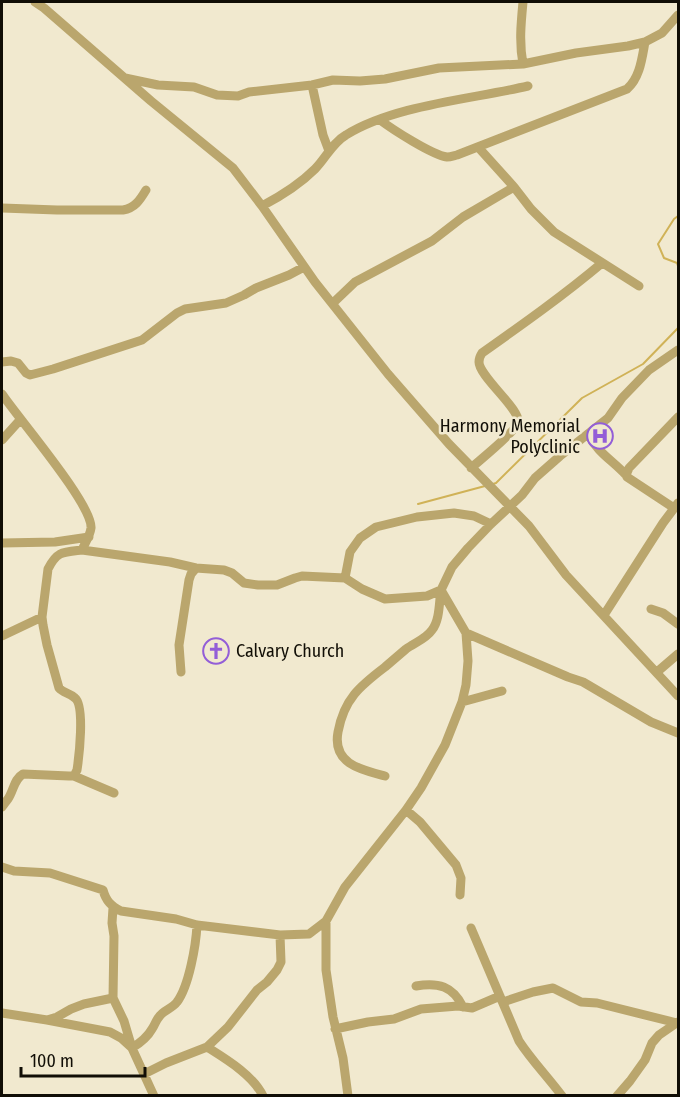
<svg xmlns="http://www.w3.org/2000/svg" width="680" height="1097" viewBox="0 0 680 1097" font-family="'Fira Sans Condensed',sans-serif">
  <style>
    .lines { fill: none; stroke-linecap: round; stroke-linejoin: round }
    .stream { stroke: #d0b257; stroke-width: 2 }
    .street { stroke: #baa66d; stroke-width: 9 }
    .labels { text-anchor: middle; dominant-baseline: central; stroke-width: 5; stroke-linejoin: round; paint-order: stroke }
    .poi-label { font-size: 18px; fill: #110e06; stroke: #f1e9cf; text-anchor: end }
  </style>
  <rect width="100%" height="100%" fill="#f1e9cf"/>
  <g class="lines">
    <!-- stream -->
    <path class="stream" d="M678 216 674 219 658 244 664 258 677 263 678 266
      M493 484 496 483 582 398 643 364 678 328
      M418 504 485 486"/>
    <!-- street -->
    <path class="street" d="M35 2 44 8 151 101 233 168 262 206 315 282 388 374 449 444 529 526 566 575 678 696
      M523 2C521 23 519 43 523 64
      M125 78 158 85 194 87 217 95 238 96 249 92 312 85 333 80 360 81 385 79 439 68 523 64 576 53 628 46 645 42 662 33 678 15
      M312 85 323 135 329 151
      M380 120C392 129 432 155 447 157 450 157 453 156 457 155L627 89C640 78 642 58 645 42
      M478 147 514 187 531 209 554 232 639 286
      M262 206C281 196 300 184 315 169 326 158 332 143 346 135 394 105 473 99 528 86
      M2 208 57 210H123C135 208 140 200 146 190
      M333 303 355 282 432 241 463 217 514 187
      M2 362 11 361 18 363 26 373 30 375 53 369 142 340 177 313 185 309 226 303 244 295 256 288 289 275 304 267
      M2 394C18 418 93 505 91 528 90 536 85 543 82 550 63 552 57 551 48 569L42 617 43 625 47 645 59 688C63 693 70 693 75 698 85 706 79 757 77 770L74 776H69L23 774C14 779 14 790 8 799 7 800 3 806 2 807
      M588 434C598 453 612 460 626 475
      M2 440 20 420
      M471 468C480 460 515 432 518 423 522 410 479 377 479 362 479 359 480 356 482 353 523 324 564 295 602 263
      M674 508 627 477 626 475 629 468 678 417
      M2 543 55 542 89 537
      M82 550 170 562 196 568 224 570 232 573 244 583 258 585H277L295 578 302 576 345 578 362 589 385 599 427 596 441 590
      M345 578 350 552 360 538 376 527 417 517 454 513 474 516 491 524
      M651 609 663 613 678 624
      M604 615 663 523 678 503
      M466 633 568 677 583 682 651 722 678 733
      M2 636 42 617
      M181 672 179 645 189 580 191 574 196 568
      M657 672 678 654
      M462 702 502 691
      M74 776 114 793
      M385 776C362 770 332 764 338 732 344 699 360 686 385 667 392 661 399 655 406 649 414 643 426 639 432 630 440 620 439 602 441 590
      M406 810 420 822 456 865 461 878 460 895
      M2 867 14 871 50 873 103 890C106 901 111 906 121 911L176 919 197 925 280 935 309 934 326 921 345 887 406 810 421 788 445 745 462 702 466 685 468 661 466 633 441 590 452 567 468 548 491 524 522 495 535 478 560 456 608 418 622 398 649 370 678 350
      M326 921V970L333 1017 343 1058 348 1096
      M471 928 519 1041C532 1061 548 1077 562 1096
      M416 986C438 982 453 986 463 1007
      M113 998 114 936 112 923 113 908
      M503 1002 533 992 553 988 581 1002 597 1003 677 1023
      M2 1013 47 1020 57 1017 71 1009 84 1004 113 998 124 1021 132 1048 154 1096
      M47 1020 110 1032 121 1038 132 1048
      M335 1029 368 1022 394 1019 421 1009 458 1006 472 1008 500 996
      M207 1047C226 1059 253 1075 263 1096
      M132 1048C140 1043 147 1038 152 1029 155 1025 156 1020 159 1017 163 1010 172 1009 177 1002 189 986 196 945 197 925
      M144 1074 166 1063 207 1047 228 1027 257 990 267 982 277 970 281 962 280 935
      M617 1096 630 1081 645 1060 652 1043 659 1035 678 1022"/>
  </g>
  <!-- icons -->
  <defs>
    <g id="hospital-ring" transform="scale(1.35)"><circle r="9.5" fill="#f1e9cf" stroke="#935ed7" stroke-width="1.5"/><path d="M-5-5h3v3.5h4V-5h3V5h-3V1.5h-4V5h-3Z" fill="#935ed7"/></g>
    <g id="church-ring" transform="scale(1.35)"><circle r="9.5" fill="#f1e9cf" stroke="#935ed7" stroke-width="1.5"/><path d="M-1.2-6h2.4v3.5h3.3v2.4h-3.3V6h-2.4V-.1h-3.3v-2.4h3.3Z" fill="#935ed7"/></g>
  </defs>
  <g fill-rule="evenodd">
    <use href="#hospital-ring" x="600" y="436"/>
    <use href="#church-ring" x="216" y="651"/>
  </g>
  <g class="labels">
    <!-- poi labels -->
    <g class="poi-label">
      <text x="580" y="426">Harmony Memorial<tspan x="580" dy="21">Polyclinic</tspan></text>
      <text x="236" y="651" text-anchor="start">Calvary Church</text>
    </g>
  </g>
  <!-- border -->
  <rect width="680" height="1097" fill="none" stroke="#110e06" stroke-width="6"/>
  <!-- scale -->
  <path d="M21 1067v9h124v-9" fill="none" stroke="#110e06" stroke-width="3"/>
  <text x="30" y="1067" font-size="18" fill="#110e06" stroke="#f1e9cf" stroke-width="4.5" paint-order="stroke">100 m</text>
</svg>
